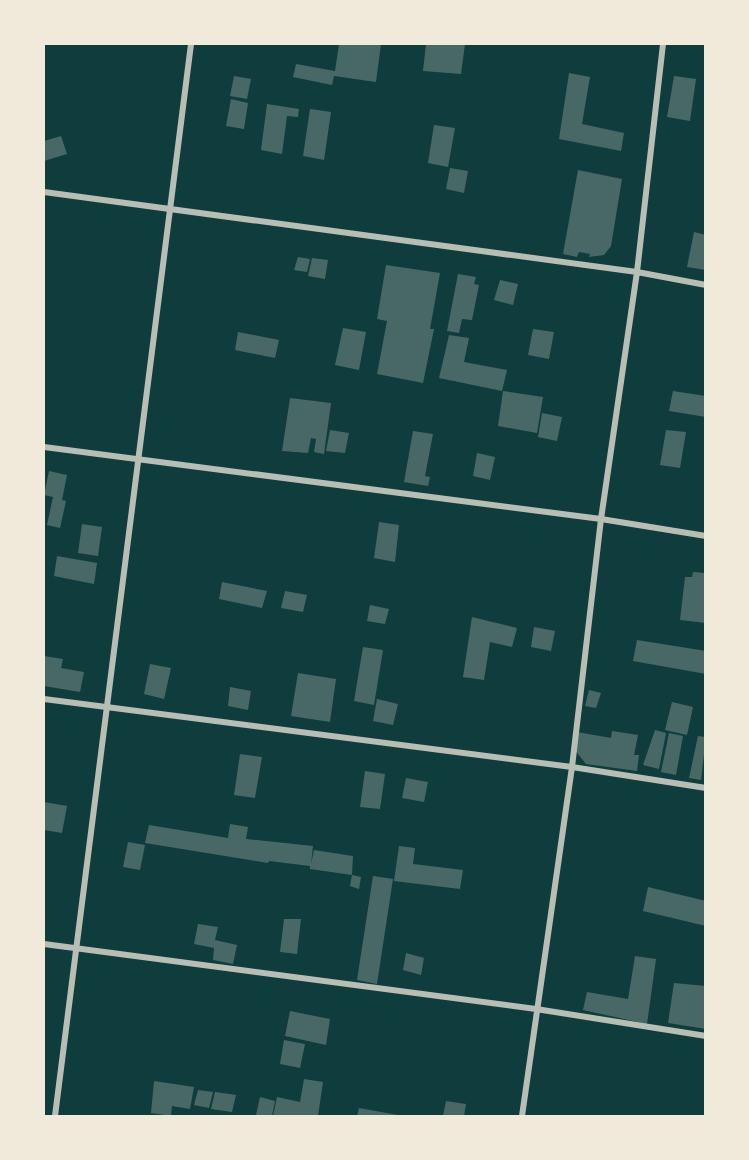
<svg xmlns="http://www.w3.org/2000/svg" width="749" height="1160" viewBox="0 0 749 1160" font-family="Raleway,sans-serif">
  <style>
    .building { fill: #486865 }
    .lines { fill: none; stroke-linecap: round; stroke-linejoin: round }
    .minor { stroke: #b8beb3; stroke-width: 6 }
  </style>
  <rect width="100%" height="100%" fill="#0f3d3e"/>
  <!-- building -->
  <path class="building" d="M339 44H381L376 82 334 76 332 85 293 77 296 64 335 71Z
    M426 44H465L461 74 423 71Z
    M569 73 590 77 582 124 624 133 621 151 559 139Z
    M234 76 251 79 247 99 230 96Z
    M674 76 696 79 690 121 667 117Z
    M231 99 248 103 244 129 226 126Z
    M267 104 299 109 298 117 287 116 282 154 261 150Z
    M310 109 331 112 324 160 303 156Z
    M434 125 455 128 448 167 428 163Z
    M61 136 67 154 44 161V141Z
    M450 168 468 171 464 193 446 189Z
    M578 170 622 179 611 246 604 255 589 257 590 254 579 252 577 257 563 254Z
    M694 232 706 235V270L687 267Z
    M298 257 310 259 307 272 294 270Z
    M312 258 328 260 325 279 308 276Z
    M386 265 440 273 430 329H434L423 383 377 374 387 321 377 319Z
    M458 274 476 277 474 284 479 285 472 320 462 319 459 333 447 331Z
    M500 280 518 284 513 305 494 300Z
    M343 328 366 332 359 370 335 365Z
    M533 329 554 332 549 359 528 355Z
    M238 332 279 340 275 358 235 350Z
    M449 335 469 338 464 362 507 370 502 391 439 378Z
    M503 391 543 397 537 433 498 426Z
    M673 391 706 396V417L669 411Z
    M290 398 331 403 324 454 314 452 316 439 311 438 308 453 282 451Z
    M542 413 562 417 557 441 538 437Z
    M330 430 349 433 345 453 326 451Z
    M666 430 686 432 680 468 660 465Z
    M413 431 433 434 425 476 430 477 428 486 404 482Z
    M477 453 495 457 490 480 473 476Z
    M49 471 67 475 62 500 66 501 60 528 47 525 53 497 44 495Z
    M379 522 399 525 395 562 374 558Z
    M82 524 102 527 98 556 78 553Z
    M57 556 97 563 94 584 54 576Z
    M693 572 706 573V623L680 620 685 577H692Z
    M222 582 267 591 262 608 219 599Z
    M285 591 307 595 303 612 281 608Z
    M370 605 389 609 385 624 367 621Z
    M472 617 517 628 512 647 490 642 484 680 463 677Z
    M534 627 555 631 551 651 531 647Z
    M637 640 706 651V674L633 661Z
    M363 647 383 650 374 705 354 701Z
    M44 656 63 659 61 668 84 672 80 692 44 686Z
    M150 664 171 668 164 699 144 694Z
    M298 673 336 679 330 722 291 716Z
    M230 687 251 691 248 710 228 706Z
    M589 690 601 693 596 708 585 706Z
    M377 699 398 704 393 725 373 721Z
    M672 702 693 707 687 735 665 730Z
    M655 730 666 733 659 769 643 765Z
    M612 731 638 735 634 755H639L637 771 586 764 574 749 577 732 611 738Z
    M669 733 683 736 676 775 661 772Z
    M698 736 706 737 701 780 689 778Z
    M240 754 262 757 255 798 234 795Z
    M365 771 385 774 380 809 360 807Z
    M406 778 428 782 424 802 402 798Z
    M44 802 67 806 62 833 44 830Z
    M230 824 248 827 246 839 313 846 311 864 314 850 353 856 352 875 310 869V866L269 861 268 863 145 843 149 825 228 838Z
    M128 842 145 845 140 870 123 867Z
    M399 846 415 848 413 864 463 870 460 889 394 881Z
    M352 875 361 877 359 889 350 886Z
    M373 876 393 879 377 984 357 980Z
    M648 887 706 901V926L643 911Z
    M284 919H301L297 954 280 952Z
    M198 924 218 927 215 940 237 945 233 964 213 960 214 948 194 944Z
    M406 953 424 958 421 975 403 970Z
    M635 956 656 959 647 1024 583 1010 587 992 628 999Z
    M674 983 706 986V1029L668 1023Z
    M290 1011 330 1019 326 1045 285 1036Z
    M284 1040 305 1044 300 1068 280 1064Z
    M304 1079 323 1082 318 1116H273L277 1097 300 1102Z
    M154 1081 194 1087 190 1109 172 1106 171 1116 151 1113Z
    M198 1090 213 1092 209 1108 194 1105Z
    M215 1092 236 1095 232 1112 211 1109Z
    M260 1097 275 1101 272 1116 256 1115Z
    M446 1101 466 1104 464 1116H443Z
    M359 1108 398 1115V1116H357Z"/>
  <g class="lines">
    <!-- minor -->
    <path class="minor" d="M44 192 637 272 706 285
      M44 447 601 519 706 536
      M44 699 572 767 706 788
      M44 944 536 1009 706 1036
      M55 1116 191 44
      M522 1116 572 767 601 519 637 272 663 44"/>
  </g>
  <!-- border -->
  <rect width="749" height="1160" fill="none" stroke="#f1e9da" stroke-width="90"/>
</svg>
